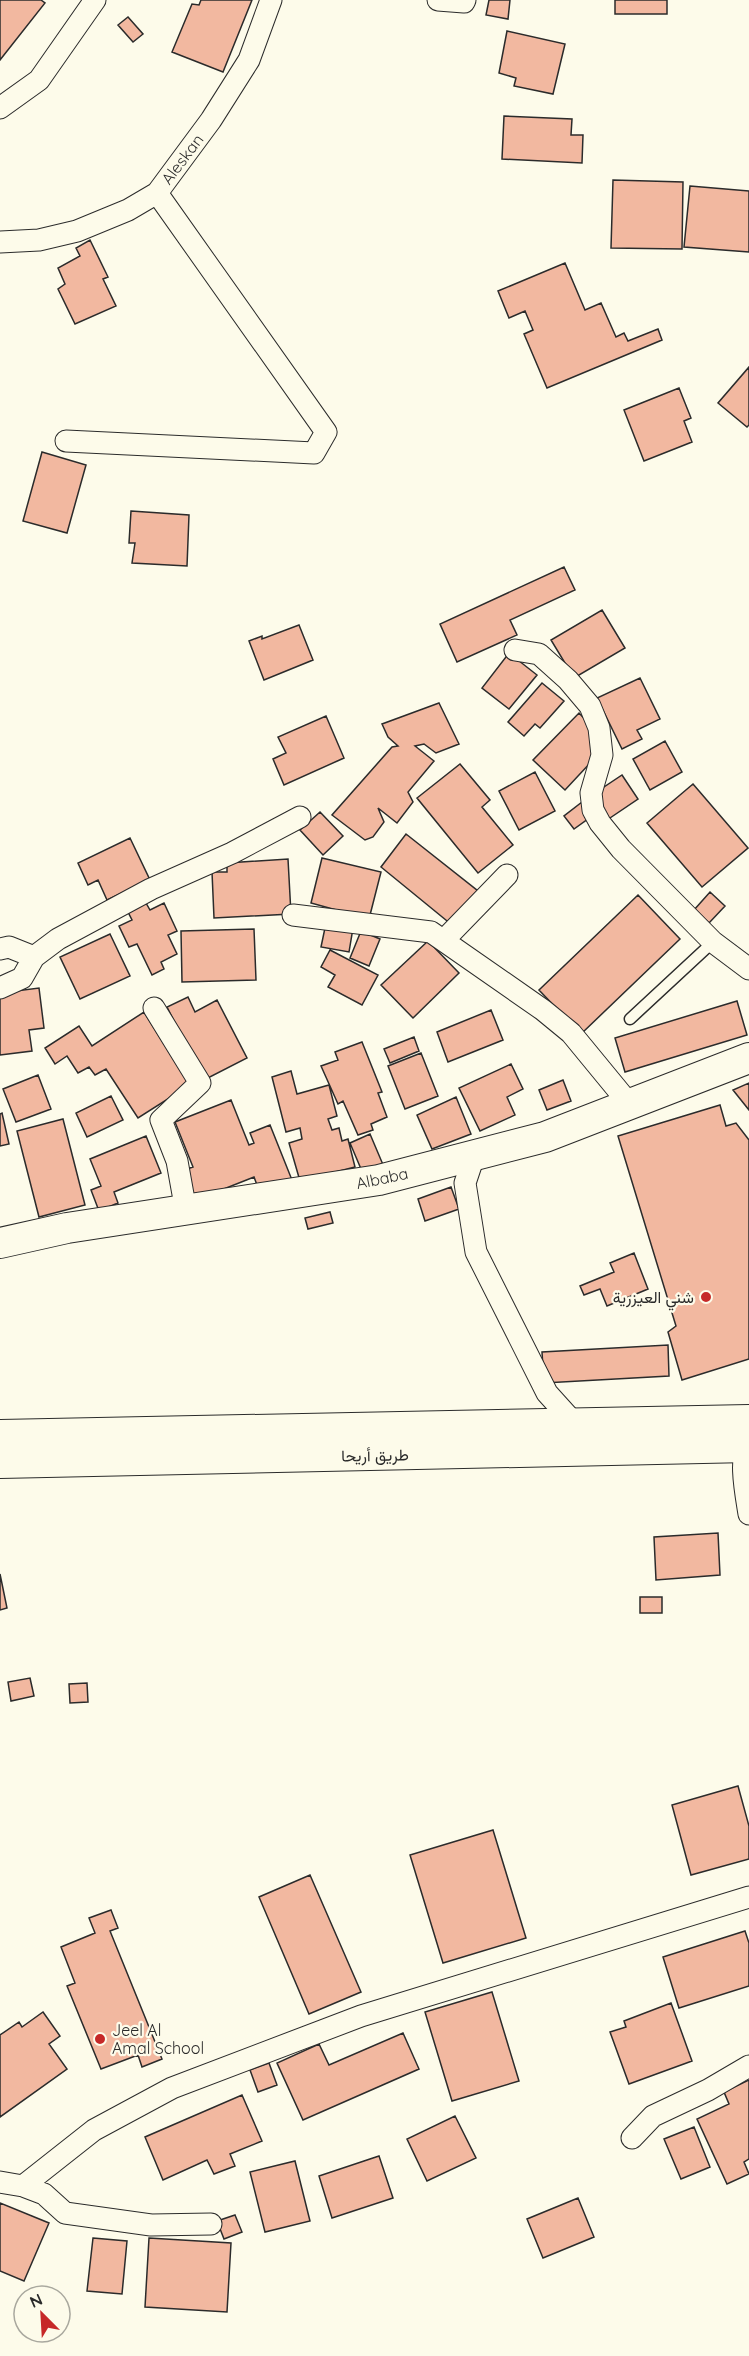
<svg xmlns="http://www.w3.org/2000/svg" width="749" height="2356" viewBox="0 0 749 2356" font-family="Quicksand,Vazirmatn,sans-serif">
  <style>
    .building { fill: #f2b8a0; stroke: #2b2b2b; stroke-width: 1.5 }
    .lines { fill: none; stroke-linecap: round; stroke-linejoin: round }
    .lane-casing { stroke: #2b2b2b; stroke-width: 13 }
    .street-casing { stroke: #2b2b2b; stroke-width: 23 }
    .secondary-casing { stroke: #2b2b2b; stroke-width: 32 }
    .lane { stroke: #fdfbea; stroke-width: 10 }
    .street { stroke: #fdfbea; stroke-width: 21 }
    .secondary { stroke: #fdfbea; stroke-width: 30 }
    .poi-dot { fill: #c62828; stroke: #fdfbea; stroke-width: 2 }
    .labels { text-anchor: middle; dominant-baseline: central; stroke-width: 4.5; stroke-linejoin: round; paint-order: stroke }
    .street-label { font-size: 16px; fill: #2b2b2b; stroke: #fdfbea }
    .poi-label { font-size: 16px; fill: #2b2b2b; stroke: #fdfbea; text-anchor: end }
  </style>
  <rect width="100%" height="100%" fill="#fdfbea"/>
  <!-- building -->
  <path class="building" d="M0 0H41L45 3 0 60Z
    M201 0H252L223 72 172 52 192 4 199 5Z
    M489 0H510L508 19 486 15Z
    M615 0H667V14H615Z
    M128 17 143 34 133 42 118 25Z
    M507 31 565 44 553 94 514 86 516 78 499 73Z
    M504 116 572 119 571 135H583L582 163 502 159Z
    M613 180 683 182 682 249 611 248Z
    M690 186 749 191V252L684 247Z
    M90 240 108 277 103 279 116 306 75 324 58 289 65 284 58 268 80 256 76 248Z
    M565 263 585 310 601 303 616 337 624 333 628 341 658 329 662 340 547 388 524 334 533 330 525 311 509 318 498 291Z
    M749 367V425L747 427 718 403Z
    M679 388 691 418 684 421 692 442 644 461 624 410Z
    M42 452 86 465 67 533 23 521Z
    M131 511 189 515 187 566 132 563 135 543H129Z
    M564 567 575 590 510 620 517 635 457 662 440 624Z
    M602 610 625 648 574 678 551 640Z
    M299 625 313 660 264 680 249 641 262 636V639Z
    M509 653 537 675 509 709 482 688Z
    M640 678 660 719 637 730 642 739 622 749 597 698Z
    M542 683 564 701 540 728 535 724 524 736 508 722Z
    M439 703 459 744 436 753 424 744 415 746 434 761 408 792 413 802 397 823 378 808 384 822 373 837 365 840 332 815 392 747 398 746 388 737 382 724Z
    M579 713 593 728 592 761 565 790 533 760Z
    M326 716 344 758 284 785 273 759 286 753 278 737Z
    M665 741 682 772 650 790 633 759Z
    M460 764 490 800 482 807 513 845 478 873 417 798Z
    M535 772 555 811 519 830 499 791Z
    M622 775 638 799 607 820 595 793Z
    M693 784 748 848 702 887 647 823Z
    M582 802 592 816 574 829 564 816Z
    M320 812 343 836 323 855 300 830Z
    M406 834 478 891 452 925 381 867Z
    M130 838 150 880 107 900 98 880 88 885 78 863Z
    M322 858 381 872 369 919 311 903Z
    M288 859 291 914 214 918 212 872H227V863Z
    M710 892 725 906 709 923 694 910Z
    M638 895 680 939 581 1034 539 990Z
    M146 903 150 910 164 903 177 931 168 935 177 954 161 962 164 969 152 975 137 944 129 947 119 926 132 920 128 912Z
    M326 923 353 928 349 952 321 947Z
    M254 929 256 980 182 982 181 931Z
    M361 931 380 939 369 966 350 958Z
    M110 934 130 976 80 999 60 957Z
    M428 941 459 973 413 1018 381 985Z
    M330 950 378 975 362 1005 328 987 335 975 321 967Z
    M39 988 44 1028 29 1030 32 1051 0 1055V993Z
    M188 997 195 1012 217 1000 247 1058 204 1080 167 1007Z
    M737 1001 747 1035 625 1072 615 1038Z
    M491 1010 503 1040 448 1062 437 1032Z
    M144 1012 190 1085 138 1118 106 1069 95 1075 89 1067 78 1073 67 1056 55 1064 45 1048 79 1026 92 1046Z
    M414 1037 419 1051 390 1063 384 1049Z
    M362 1042 382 1092 378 1093 387 1117 371 1124 373 1130 358 1135 343 1101 338 1104 321 1066 338 1060 335 1052Z
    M421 1053 438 1096 405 1109 388 1066Z
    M511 1064 523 1089 507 1097 515 1115 480 1131 459 1088Z
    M291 1071 297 1094 329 1085 337 1116 328 1119 332 1130 339 1128 342 1141 348 1139 355 1167 300 1181 289 1143 302 1139 300 1128 286 1132 272 1077Z
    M38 1075 51 1109 16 1122 3 1089Z
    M563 1080 571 1101 547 1110 539 1090Z
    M749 1083V1110L733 1090Z
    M111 1096 123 1120 87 1137 76 1113Z
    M456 1097 471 1134 432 1149 417 1115Z
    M231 1100 249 1145 254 1143 250 1133 270 1125 292 1180 260 1193 254 1177 196 1200 184 1170 193 1167 175 1122Z
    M720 1105 726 1126 736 1123 749 1140V1359L682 1380 668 1332 676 1326 618 1136Z
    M2 1113 9 1144 0 1146V1114Z
    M63 1119 85 1205 39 1217 17 1131Z
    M370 1134 384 1167 364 1176 350 1143Z
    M146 1136 161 1173 114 1192 118 1203 99 1211 91 1190 101 1186 90 1159Z
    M451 1187 459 1209 425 1221 418 1199Z
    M330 1212 333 1223 308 1229 305 1218Z
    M634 1253 648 1289 607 1306 600 1289 584 1295 580 1286 614 1272 610 1263Z
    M668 1345 669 1376 544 1383 542 1352Z
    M718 1533 720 1575 656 1580 654 1537Z
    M0 1574 7 1608 0 1610Z
    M640 1597H662V1613H640Z
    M30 1678 34 1696 11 1701 8 1682Z
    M87 1683 88 1702 70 1703 69 1684Z
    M738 1786 749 1826V1859L691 1875 672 1805Z
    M493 1830 526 1938 443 1963 410 1855Z
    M310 1875 361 1992 309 2014 259 1897Z
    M111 1910 118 1928 110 1931 162 2059 142 2067 138 2055 101 2069 67 1986 75 1983 61 1947 95 1933 89 1918Z
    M745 1931 749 1943V1986L679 2008 663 1957Z
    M492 1992 519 2081 452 2101 425 2012Z
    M671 2003 692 2061 629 2084 610 2032 626 2027 624 2021Z
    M43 2012 60 2036 49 2044 67 2069 0 2117V2035L19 2022 22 2027Z
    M403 2033 419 2069 303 2120 277 2063 319 2044 329 2065Z
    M269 2063 277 2085 258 2092 250 2070Z
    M749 2080V2159L744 2162 749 2174 727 2184 697 2119 729 2104 724 2092Z
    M242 2095 262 2141 230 2154 235 2166 214 2174 207 2160 163 2180 145 2137Z
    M455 2116 476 2158 427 2181 407 2139Z
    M694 2127 710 2167 681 2179 664 2139Z
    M379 2156 393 2198 332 2218 319 2176Z
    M295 2161 310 2221 265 2232 250 2172Z
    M578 2198 594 2237 543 2258 527 2219Z
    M0 2203 49 2223 24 2281 0 2271Z
    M235 2215 242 2232 224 2239 217 2221Z
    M93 2238 127 2241 122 2294 87 2291Z
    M149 2238 231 2243 227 2312 145 2307Z"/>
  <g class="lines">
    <!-- lane casing -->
    <g class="lane-casing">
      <path id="lane" d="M630 1019 713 942"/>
    </g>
    <!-- street casing -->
    <g class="street-casing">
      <path id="street" d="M438 0 464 2 465 0
        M0 108 39 80 95 0
        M0 242 39 240 77 231 128 210 157 193 211 120 249 60 271 0
        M66 441 314 453 326 432 157 193
        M515 650 539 654 568 680 590 706 599 728 602 755 591 793 593 810 600 823 621 849 713 942 749 969
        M293 915 431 932 543 1010 571 1033 631 1106
        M444 940 507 875
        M0 949 9 947 34 957
        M0 988 22 978 34 957 58 939 151 889 232 853 300 817
        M154 1008 200 1083 161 1120 177 1161 186 1211
        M474 1156 465 1183 476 1252 547 1393 575 1424
        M749 1437C739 1460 745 1489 749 1514
        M632 2138 653 2116 708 2090 749 2066
        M0 2182 23 2186 94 2130 172 2088 361 2016 749 1897
        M23 2186 44 2194 65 2213 151 2225 211 2224"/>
    </g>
    <!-- secondary casing -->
    <g class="secondary-casing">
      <path id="secondary" d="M0 1243 67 1228 379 1180 545 1137 749 1058
        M0 1435 749 1420
        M0 1463 749 1447"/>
    </g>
    <!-- lane -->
    <use href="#lane" class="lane"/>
    <!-- street -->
    <use href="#street" class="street"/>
    <!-- secondary -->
    <use href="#secondary" class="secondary"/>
  </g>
  <!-- markers -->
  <g class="poi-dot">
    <circle cx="706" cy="1297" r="6"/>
    <circle cx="100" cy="2039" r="6"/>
  </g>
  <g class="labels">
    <!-- street labels -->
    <g class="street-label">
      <text transform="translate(182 159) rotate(-53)">Aleskan</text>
      <text transform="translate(382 1178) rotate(-12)">Albaba</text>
      <text transform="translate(375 1455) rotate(-1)">طريق أريحا</text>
    </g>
    <!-- poi labels -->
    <g class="poi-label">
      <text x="694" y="1297">شني العيزرية</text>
      <text x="112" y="2030" text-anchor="start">Jeel Al<tspan x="112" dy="18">Amal School</tspan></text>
    </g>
  </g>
  <!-- north arrow -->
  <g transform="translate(42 2314) rotate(336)"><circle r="28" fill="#fdfbea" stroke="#a9a89e" stroke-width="1.5"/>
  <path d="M0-4.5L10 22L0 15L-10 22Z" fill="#c62828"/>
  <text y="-9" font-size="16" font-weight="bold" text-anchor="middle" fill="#2b2b2b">N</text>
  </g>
</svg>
